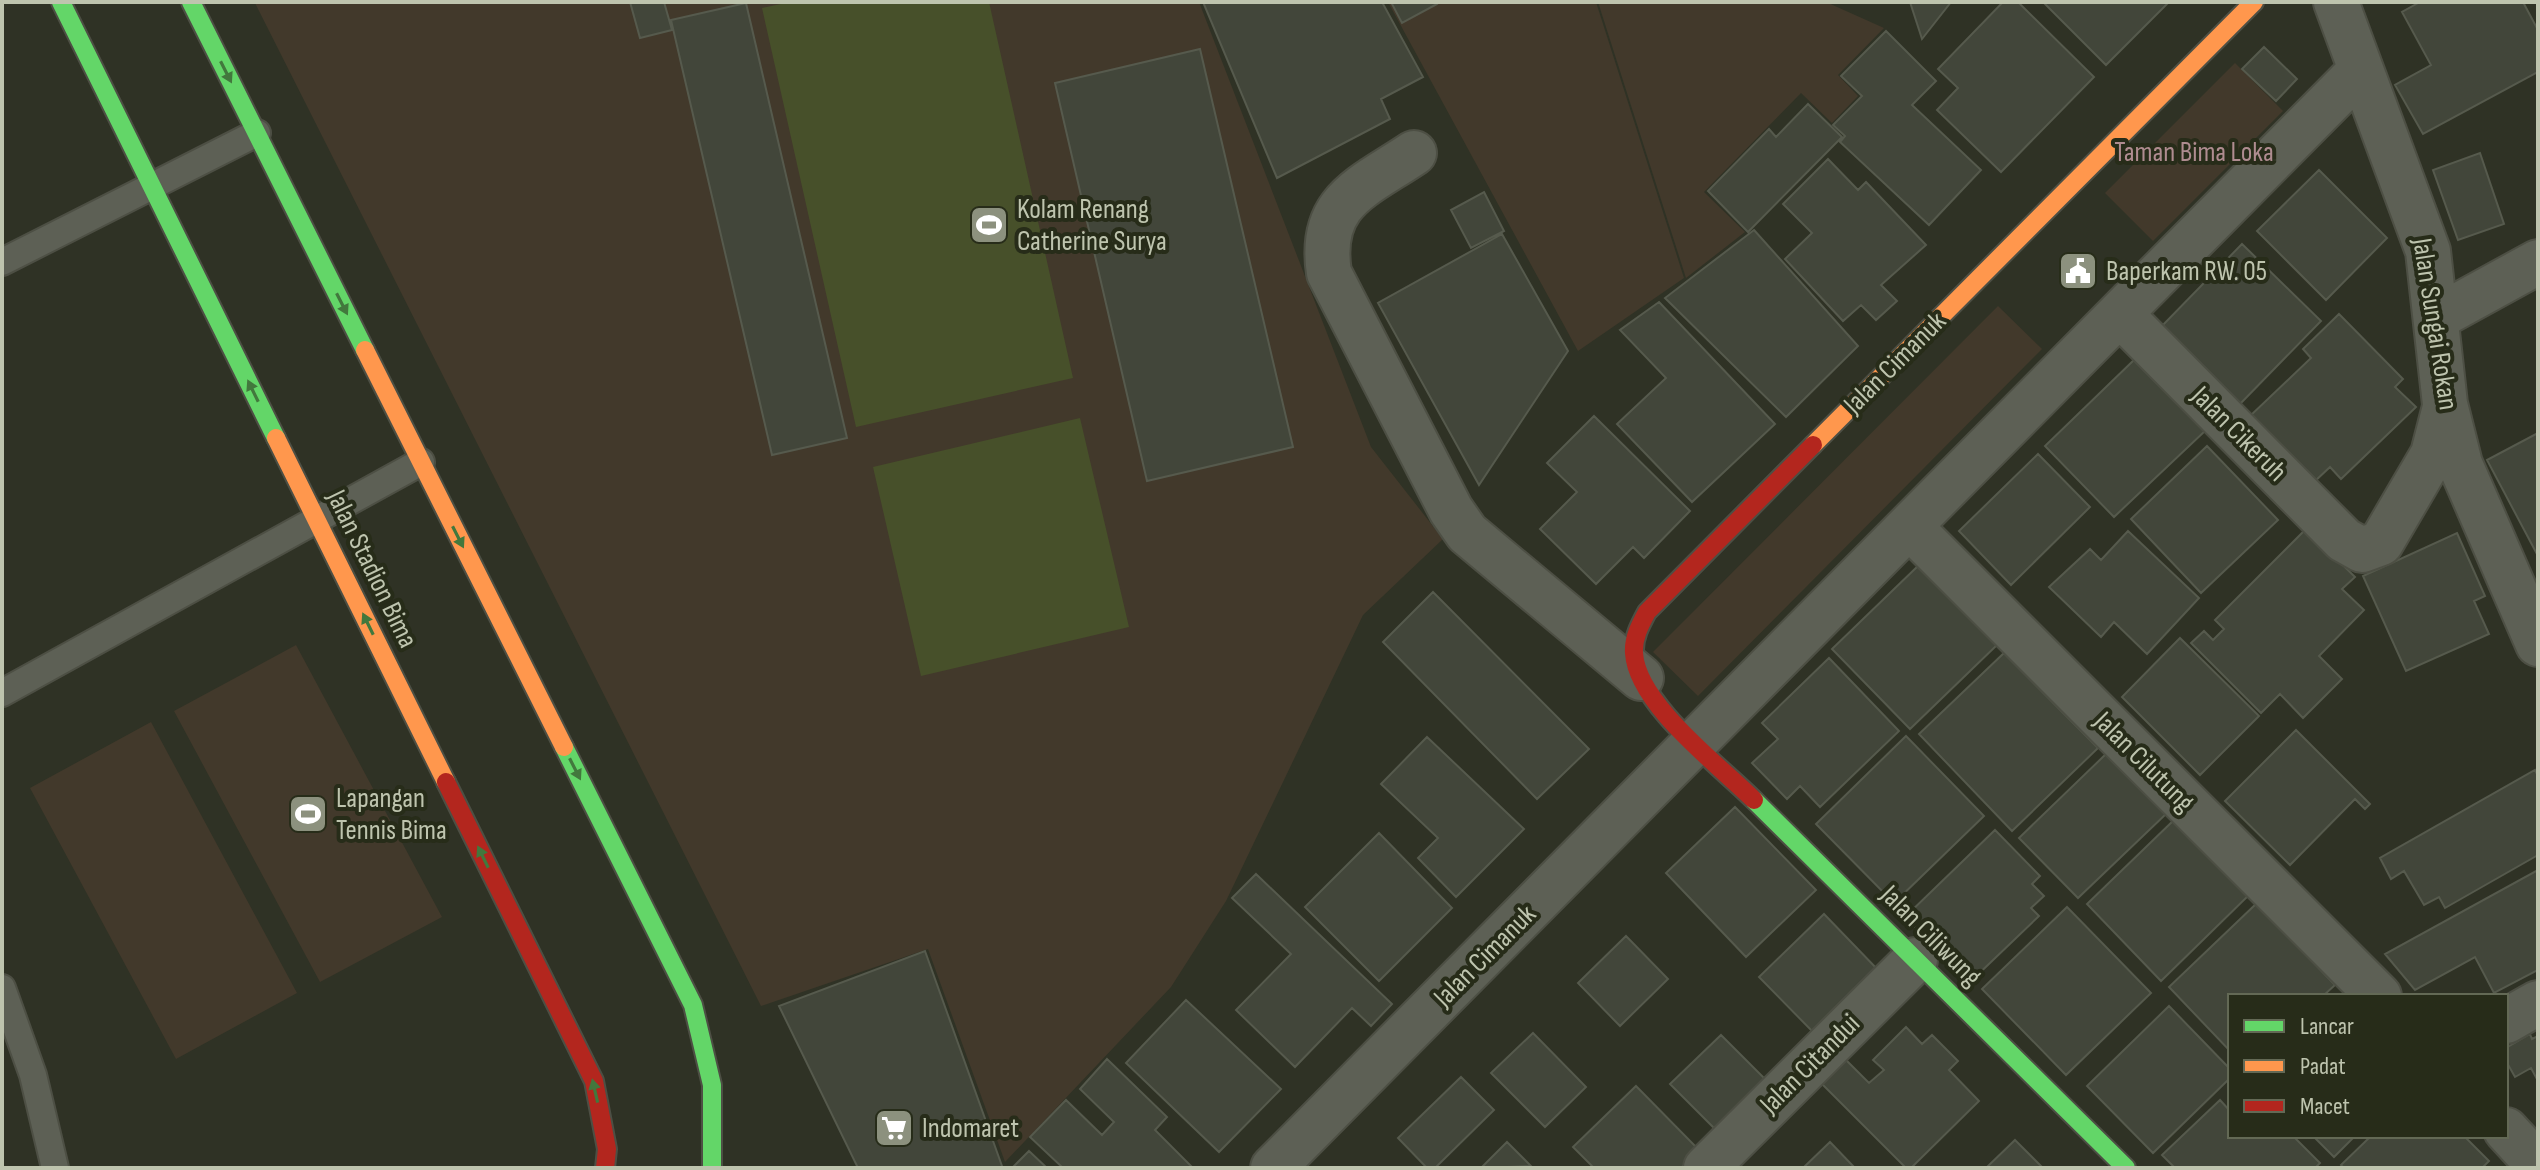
<svg xmlns="http://www.w3.org/2000/svg" width="2540" height="1170" viewBox="0 0 2540 1170" font-family="'Sofia Sans Condensed',sans-serif">
  <style>
    .green { fill: #42392b }
    .water { fill: #47502a }
    .building { fill: #42463a; stroke: #565a4d; stroke-width: 2 }
    .lines { fill: none; stroke-linecap: round; stroke-linejoin: round }
    .lane-casing { stroke: #4d4f44; stroke-width: 30 }
    .street-casing { stroke: #4d4f44; stroke-width: 48 }
    .fast-casing { stroke: #4d4f44; stroke-width: 22 }
    .slow-casing { stroke: #4d4f44; stroke-width: 22 }
    .jam-casing { stroke: #4d4f44; stroke-width: 22 }
    .lane { stroke: #5d6055; stroke-width: 26 }
    .street { stroke: #5d6055; stroke-width: 44 }
    .fast { stroke: #63d668; stroke-width: 18 }
    .slow { stroke: #ff974d; stroke-width: 18 }
    .jam { stroke: #b3261e; stroke-width: 18 }
    .oneway { fill: #42783d }
    .labels { text-anchor: middle; dominant-baseline: central; stroke-width: 8; stroke-linejoin: round; paint-order: stroke }
    .park-label { font-size: 28px; fill: #af8c90; stroke: #272c19 }
    .poi-label { font-size: 28px; fill: #bec4ae; stroke: #272c19; text-anchor: start }
    .street-label { font-size: 28px; fill: #bec4ae; stroke: #272c19 }
  </style>
  <rect width="100%" height="100%" fill="#2f3225"/>
  <!-- green -->
  <path class="green" d="M1199 2 1371 447 1443 539 1363 615 1226 901 1171 987 1005 1162 928 949 761 1006 255 3Z
    M1388 2H1596L1684 278 1578 351Z
    M1598 2H1826L1884 28 1838 75 1858 96 1832 123 1801 93 1704 192 1745 232 1686 278Z
    M2235 63 2283 111 2153 241 2105 193Z
    M1998 306 2042 349 1698 696 1653 652Z
    M296 645 442 917 320 982 174 711Z
    M151 722 297 993 176 1059 30 788Z"/>
  <!-- water -->
  <path class="water" d="M790 2H989L1073 378 856 427 762 8Z
    M1080 418 1129 627 921 676 873 467Z"/>
  <!-- building -->
  <path class="building" d="M630 2H664L672 30 640 38Z
    M1203 2H1382L1423 77 1381 99 1390 119 1277 178Z
    M1391 2H1436L1437 4 1402 23Z
    M1910 2H1951L1922 39Z
    M2003 2H2018L2094 77 2001 172 1937 110 1958 88 1938 69Z
    M2043 2H2169L2106 65Z
    M2420 2H2523L2538 30V72L2423 134 2395 85 2431 65 2402 12Z
    M746 3 847 438 772 455 671 20Z
    M1886 31 1936 81 1912 105 1981 170 1929 225 1840 142 1845 136 1833 125 1862 96 1841 76Z
    M2264 47 2297 79 2276 101 2242 69Z
    M1200 49 1293 447 1147 481 1055 83Z
    M1808 104 1842 137 1748 232 1708 191 1769 129 1776 137Z
    M2480 153 2504 224 2458 240 2433 170Z
    M1828 159 1858 190 1866 182 1926 245 1881 285 1897 301 1876 320 1861 305 1843 321 1785 259 1812 233 1783 204Z
    M2319 170 2387 238 2326 300 2257 231Z
    M1484 192 1504 231 1471 248 1451 210Z
    M1754 230 1858 346 1786 417 1665 298Z
    M1502 234 1568 351 1479 485 1378 303Z
    M2242 244 2321 321 2238 406 2159 329Z
    M1659 302 1775 424 1692 502 1617 424 1666 378 1620 330Z
    M2339 314 2403 379 2395 387 2416 407 2341 479 2330 467 2314 482 2250 416 2311 358 2303 349Z
    M2135 359 2205 431 2114 517 2045 446Z
    M1594 416 1690 511 1644 558 1633 547 1596 584 1540 529 1577 492 1547 463Z
    M2538 433V556L2487 460Z
    M2207 446 2278 520 2201 593 2131 519Z
    M2038 454 2090 507 2011 585 1959 531Z
    M2306 529 2355 577 2342 589 2364 610 2319 656 2342 679 2303 718 2280 694 2261 713 2191 643 2204 631 2213 640 2224 629 2215 620Z
    M2128 531 2199 598 2147 654 2114 622 2101 637 2049 587 2090 549 2101 560Z
    M2457 533 2485 596 2474 601 2489 634 2406 671 2363 576Z
    M1919 565 1997 645 1910 729 1832 649Z
    M1433 592 1589 749 1537 799 1383 642Z
    M2180 638 2259 716 2200 775 2122 697Z
    M2004 653 2098 748 2012 831 1919 734Z
    M1829 658 1899 731 1820 807 1800 786 1787 799 1752 763 1778 739 1762 723Z
    M2296 730 2370 804 2365 809 2355 799 2290 865 2225 801Z
    M1906 736 1984 816 1894 903 1816 824Z
    M1427 737 1524 829 1456 897 1418 858 1438 838 1381 784Z
    M2107 753 2166 814 2078 898 2019 838Z
    M2535 770 2538 776V855L2445 908 2439 897 2424 905 2404 871 2391 879 2380 858Z
    M1735 807 1816 890 1746 957 1666 873Z
    M2175 819 2249 895 2161 981 2087 904Z
    M1995 830 2040 876 2032 884 2044 896 2031 908 2039 916 1969 983 1905 917Z
    M1379 833 1452 908 1379 981 1305 907Z
    M2538 870V970L2494 993 2475 957 2415 990 2385 954Z
    M1256 874 1392 1004 1371 1026 1352 1008 1295 1067 1236 1010 1291 954 1232 898Z
    M2257 903 2335 985 2323 996H2230V1051L2169 987Z
    M2067 907 2151 993 2066 1075 1982 989Z
    M1824 914 1880 972 1815 1034 1759 977Z
    M1626 936 1668 979 1620 1026 1578 983Z
    M925 951 1002 1166 999 1168H858L779 1006Z
    M1186 1000 1281 1089 1219 1152 1126 1063Z
    M2169 1006 2230 1069V1078L2153 1153 2087 1086Z
    M1906 1027 1922 1044 1932 1035 1958 1061 1949 1070 1979 1101 1911 1168H1906L1822 1084 1846 1060 1869 1083 1884 1070 1873 1060Z
    M1533 1033 1586 1087 1545 1127 1491 1073Z
    M2530 1034 2532 1039 2538 1036V1081L2531 1068 2515 1077 2506 1061V1048Z
    M1721 1035 1767 1081 1716 1130 1670 1084Z
    M1107 1059 1167 1117 1155 1130 1193 1168H1063L1030 1137 1066 1100 1102 1135 1114 1122 1080 1089Z
    M1461 1077 1494 1110 1435 1168H1427L1398 1138Z
    M1636 1086 1699 1150 1681 1168H1594L1573 1147Z
    M2220 1100 2230 1111V1136H2293L2320 1163 2315 1168H2175L2162 1155Z
    M2313 1136H2355L2334 1157Z
    M2371 1136H2464L2489 1161 2482 1168H2344L2341 1165Z
    M2015 1140 2043 1168H1986Z
    M1507 1142 1531 1166 1481 1168Z
    M1830 1142 1855 1168H1803Z
    M1029 1151 1047 1168H1012Z"/>
  <g class="lines">
    <!-- lane casing -->
    <g class="lane-casing">
      <path id="lane" d="M2 262 257 133
        M2 693 421 462
        M2 988 33 1075 55 1168"/>
    </g>
    <!-- street casing -->
    <g class="street-casing">
      <path id="street" d="M2336 2 2428 251 2445 404 2460 464 2538 644
        M1414 153C1362 188 1318 201 1329 273L1451 510 1467 533 1641 678
        M2120 314 2344 540 2362 550 2381 543 2433 454 2445 407
        M2436 318 2538 262
        M1910 527 2379 996
        M2506 1021 2538 1003
        M2506 1130 2538 1165
        M1273 1168 2359 72
        M1706 1168 1915 960"/>
    </g>
    <!-- fast casing -->
    <g class="fast-casing">
      <path id="fast" d="M61 2 276 438
        M191 2 365 350
        M564 747 693 1005 712 1085V1168
        M1754 800 2126 1168"/>
    </g>
    <!-- slow casing -->
    <g class="slow-casing">
      <path id="slow" d="M365 350 564 747
        M276 438 446 782
        M1813 445 2254 2"/>
    </g>
    <!-- jam casing -->
    <g class="jam-casing">
      <path id="jam" d="M446 782 594 1081 607 1149 605 1168
        M1754 800C1719 765 1637 704 1634 653 1633 638 1640 625 1647 612L1813 445"/>
    </g>
    <!-- lane -->
    <use href="#lane" class="lane"/>
    <!-- street -->
    <use href="#street" class="street"/>
    <!-- fast -->
    <use href="#fast" class="fast"/>
    <!-- slow -->
    <use href="#slow" class="slow"/>
    <!-- jam -->
    <use href="#jam" class="jam"/>
  </g>
  <!-- one-way arrows -->
  <defs><path id="oneway-solid" d="M-6-.8H1V-3.2L6.5 0L1 3.2V.8H-6Z" transform="scale(2)"/></defs>
  <g class="oneway">
    <use href="#oneway-solid" transform="translate(226 72) rotate(63)"/>
    <use href="#oneway-solid" transform="translate(342 304) rotate(63)"/>
    <use href="#oneway-solid" transform="translate(253 391) rotate(-116)"/>
    <use href="#oneway-solid" transform="translate(458 537) rotate(63)"/>
    <use href="#oneway-solid" transform="translate(368 624) rotate(-116)"/>
    <use href="#oneway-solid" transform="translate(575 769) rotate(63)"/>
    <use href="#oneway-solid" transform="translate(483 857) rotate(-116)"/>
    <use href="#oneway-solid" transform="translate(595 1091) rotate(-103)"/>
  </g>
  <!-- icons -->
  <defs>
    <g id="stadium-square" transform="scale(2)"><rect x="-9" y="-9" width="18" height="18" rx="4" fill="#8c917e" stroke="#272c19"/><path d="M0-5a6.5 5 0 1 0 0 10a6.5 5 0 1 0 0-10ZM-3.5-1.8h7v3.6h-7Z" fill="#fff"/></g>
    <g id="civic-square" transform="scale(2)"><rect x="-9" y="-9" width="18" height="18" rx="4" fill="#8c917e" stroke="#272c19"/><path d="M-.6-6.5H3V-4.5H.6V-3L4-1V1h2V6H-6V1h2V-1L-.6-3ZM-1.2 2.5V6h2.4V2.5Z" fill="#fff"/></g>
    <g id="supermarket-square" transform="scale(2)"><rect x="-9" y="-9" width="18" height="18" rx="4" fill="#8c917e" stroke="#272c19"/><path d="M-6-5.5h2.5l.6 2H6L4.5 2H-2.5L-4.4-4H-6ZM-1.5 3.2a1.3 1.3 0 1 0 .1 0ZM3 3.2a1.3 1.3 0 1 0 .1 0Z" fill="#fff"/></g>
  </defs>
  <g fill-rule="evenodd">
    <use href="#stadium-square" x="989" y="225"/>
    <use href="#civic-square" x="2078" y="271"/>
    <use href="#stadium-square" x="308" y="814"/>
    <use href="#supermarket-square" x="894" y="1128"/>
  </g>
  <g class="labels">
    <!-- park labels -->
    <g class="park-label">
      <text x="2194" y="152">Taman Bima Loka</text>
    </g>
    <!-- poi labels -->
    <g class="poi-label">
      <text x="1017" y="209">Kolam Renang<tspan x="1017" dy="32">Catherine Surya</tspan></text>
      <text x="2106" y="271">Baperkam RW. 05</text>
      <text x="336" y="798">Lapangan<tspan x="336" dy="32">Tennis Bima</tspan></text>
      <text x="922" y="1128">Indomaret</text>
    </g>
    <!-- street labels -->
    <g class="street-label">
      <text transform="translate(2435 324) rotate(81)">Jalan Sungai Rokan</text>
      <text transform="translate(1895 363) rotate(-45)">Jalan Cimanuk</text>
      <text transform="translate(2239 434) rotate(45)">Jalan Cikeruh</text>
      <text transform="translate(372 569) rotate(64)">Jalan Stadion Bima</text>
      <text transform="translate(2144 762) rotate(45)">Jalan Cilutung</text>
      <text transform="translate(1931 936) rotate(45)">Jalan Ciliwung</text>
      <text transform="translate(1485 956) rotate(-45)">Jalan Cimanuk</text>
      <text transform="translate(1810 1064) rotate(-45)">Jalan Citandui</text>
    </g>
  </g>
  <!-- border -->
  <rect width="2540" height="1170" fill="none" stroke="#bec4ae" stroke-width="8"/>
  <!-- legend -->
  <rect x="2228" y="994" width="280" height="144" fill="#272c19" stroke="#636955" stroke-width="2"/>
  <rect x="2244" y="1020" width="40" height="12" fill="#63d668" stroke="#636955" stroke-width="2"/>
  <text x="2300" y="1034" font-size="24" fill="#bec4ae">Lancar</text>
  <rect x="2244" y="1060" width="40" height="12" fill="#ff974d" stroke="#636955" stroke-width="2"/>
  <text x="2300" y="1074" font-size="24" fill="#bec4ae">Padat</text>
  <rect x="2244" y="1100" width="40" height="12" fill="#b3261e" stroke="#636955" stroke-width="2"/>
  <text x="2300" y="1114" font-size="24" fill="#bec4ae">Macet</text>
</svg>
